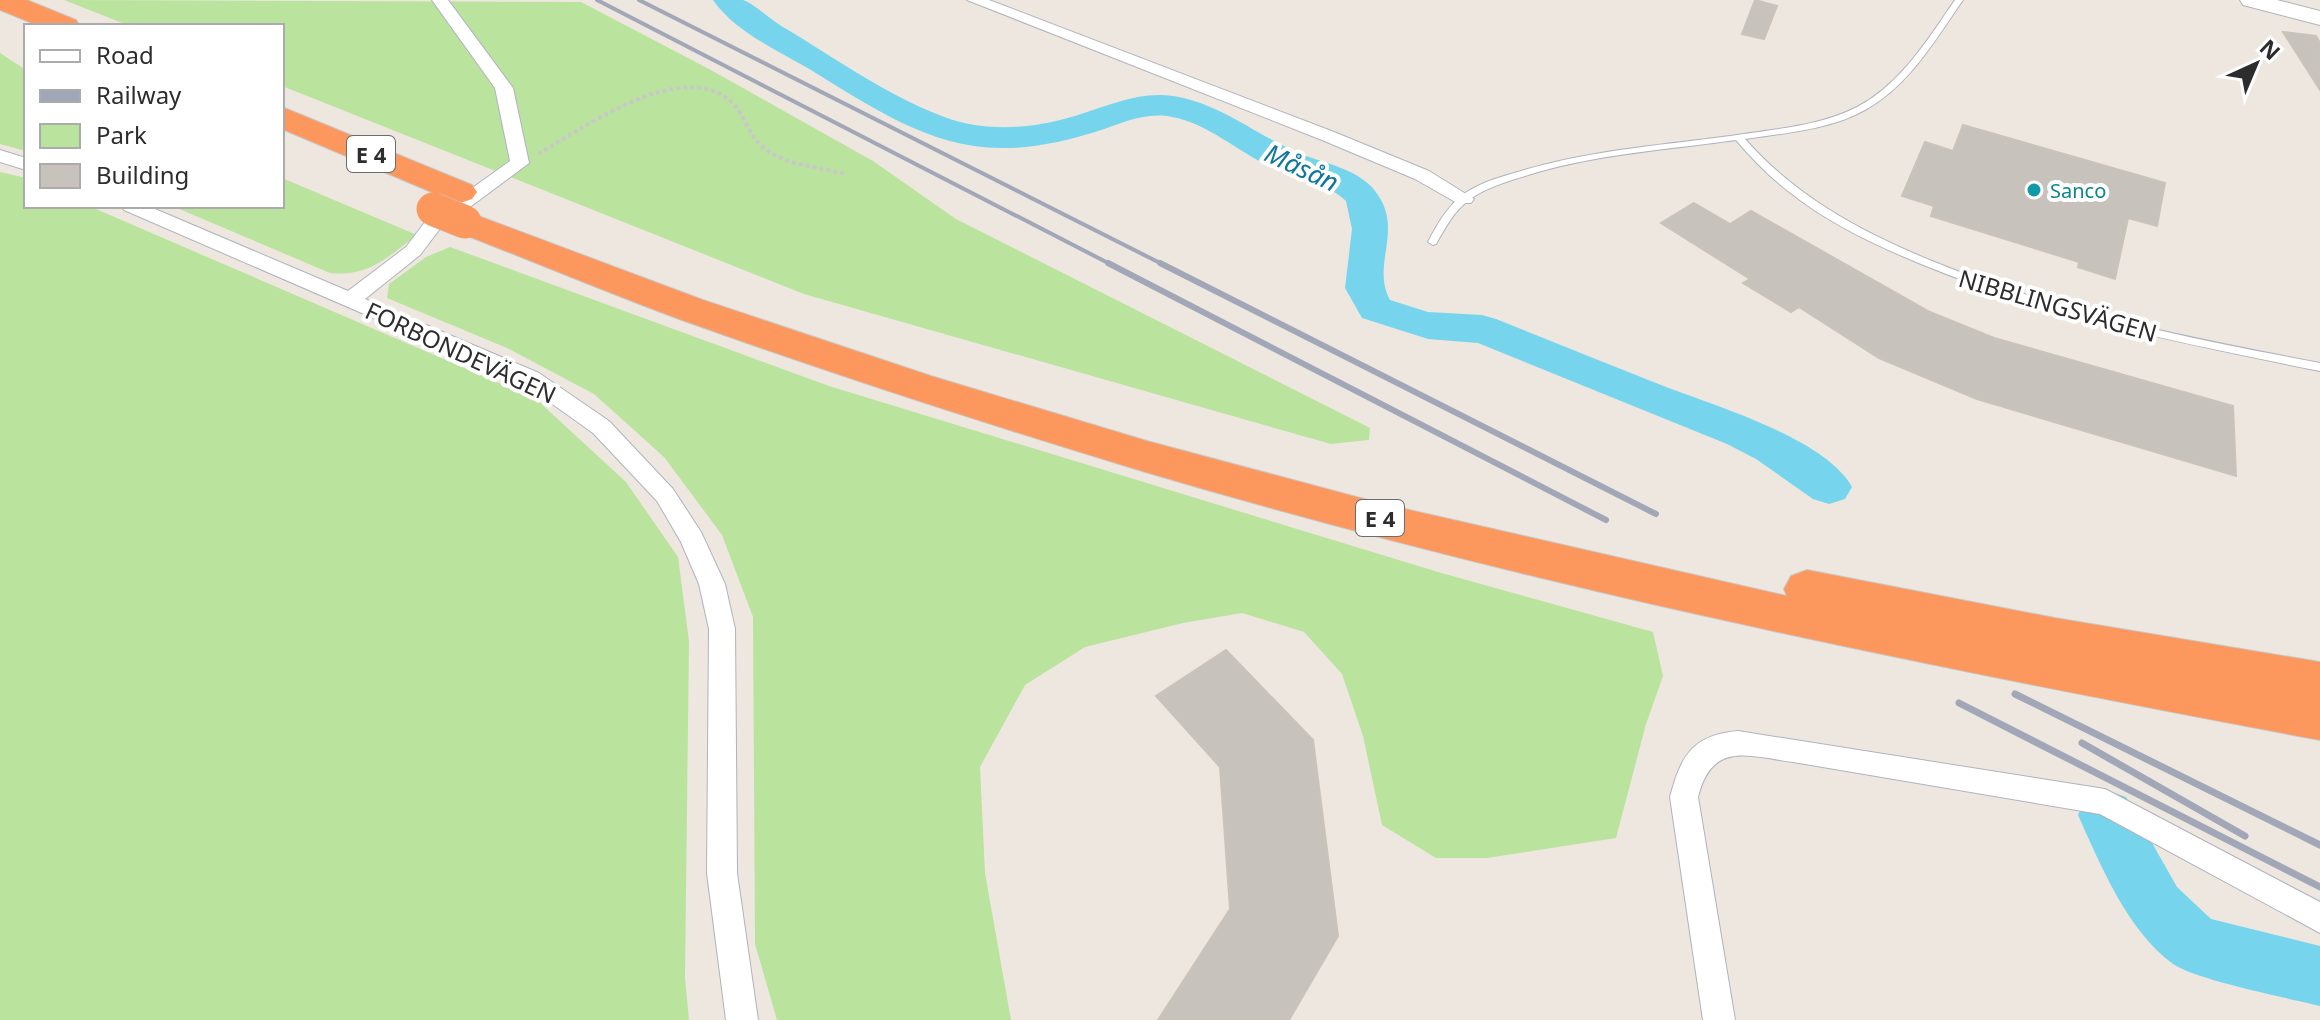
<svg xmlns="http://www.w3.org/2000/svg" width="2320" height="1020" viewBox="0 0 2320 1020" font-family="'Noto Sans',sans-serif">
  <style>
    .green { fill: #bae39e }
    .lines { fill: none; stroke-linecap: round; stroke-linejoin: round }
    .river { fill: #76d5ed; fill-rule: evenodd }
    .building { fill: #c7c2bb; stroke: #cac3b9; stroke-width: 2 }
    .lane-casing { stroke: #b0b3bd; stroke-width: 2 }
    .street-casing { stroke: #b0b3bd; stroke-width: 2 }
    .secondary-casing { stroke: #b0b3bd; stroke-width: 2 }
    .highway-casing { stroke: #c8c8c8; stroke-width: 2 }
    .path { stroke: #c8c8c8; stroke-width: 4; stroke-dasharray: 4 3; stroke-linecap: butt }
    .lane { fill: #fff; fill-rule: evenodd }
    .street { fill: #fff; fill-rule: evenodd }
    .secondary { fill: #fff; fill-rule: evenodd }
    .highway { fill: #fc985e; fill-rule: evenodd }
    .rail-far2 { stroke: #a2a7b7; stroke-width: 4 }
    .rail-far1 { stroke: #a2a7b7; stroke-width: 6 }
    .rail { stroke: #a2a7b7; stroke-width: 7 }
    .highway-bridge-casing { stroke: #c8c8c8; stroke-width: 34; stroke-linecap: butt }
    .highway-bridge { stroke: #fc985e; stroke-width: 33 }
    .culture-dot { fill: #0f9aa8; stroke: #fff; stroke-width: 3 }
    .labels { text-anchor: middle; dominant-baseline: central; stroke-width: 8; stroke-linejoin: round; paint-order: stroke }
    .far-culture-label { font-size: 20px; fill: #0d838f; stroke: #fff; text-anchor: start }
    .shield { fill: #fff; stroke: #6c6c6c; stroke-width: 2 }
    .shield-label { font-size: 22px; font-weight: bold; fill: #2d2d2d }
    .street-label { font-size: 24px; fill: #2d2d2d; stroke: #fff }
    .water-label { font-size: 26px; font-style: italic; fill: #10769e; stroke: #fff }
  </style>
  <rect width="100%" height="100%" fill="#eee7e0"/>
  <!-- green -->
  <path class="green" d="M64 0 581 2 709 69 873 161 956 219 1370 428 1369 440 1331 444 804 294 282 86V26H130Z
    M0 53 26 70V151L0 144Z
    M0 172 26 178V206H89L536 399 626 482 678 557 689 641 685 978 689 1020H0Z
    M282 178 417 235C387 257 370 277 330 273L172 206H282Z
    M450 247 829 386 1438 572 1653 632 1663 676 1646 724 1616 838 1487 858H1436L1382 825 1363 736 1342 674 1304 632 1242 613 1183 623 1085 647 1025 685 980 767 985 873 1011 1020H777L755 944 753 617 722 535 664 457 594 394 507 348 387 298 389 284 426 257Z"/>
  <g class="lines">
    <!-- river -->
    <path class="river" d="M713 0C722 0 734 0 743 0 752 2 772 21 783 27 837 59 893 100 953 120 996 133 1043 127 1084 113 1109 105 1135 94 1161 95 1211 97 1250 131 1294 151 1322 164 1360 167 1378 195 1403 232 1371 265 1390 300L1428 312 1482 315 1496 319C1551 341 1606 363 1661 385 1712 405 1825 438 1852 487L1845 499 1829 504 1813 499 1756 459 1727 444 1478 343 1428 339 1362 318 1345 288 1352 229 1346 201C1325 181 1294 178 1269 166 1237 151 1207 123 1172 117 1145 111 1120 124 1095 132 1065 141 1032 149 1000 148 930 148 868 105 811 70 778 50 736 33 713 0Z
      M2106 790 2126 797 2177 887 2211 919 2320 946V1006C2288 998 2196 980 2173 964 2127 930 2101 866 2078 815L2086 797Z"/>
  </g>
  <!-- building -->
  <path class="building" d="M1755 0 1777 6 1764 39 1742 34Z
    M2283 32 2316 36 2320 43V90Z
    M1963 125 2165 183 2157 226 2128 218 2115 279 2078 267 2079 262 1931 216 1934 206 1902 196 1925 142 1953 151Z
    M1694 203 1730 224 1751 211 1930 312 1994 338 2233 406 2236 476 1977 399 1879 358 1799 307 1791 312 1743 283 1750 279 1661 223Z
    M1226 650 1313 740 1338 936 1289 1020H1158L1230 909 1220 767 1156 696Z"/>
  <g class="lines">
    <!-- lane casing -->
    <g class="lane-casing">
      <path id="lane" d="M1955 0H1963C1935 40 1909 86 1865 110 1829 130 1785 133 1745 139 1796 197 1861 232 1932 261 2056 312 2189 338 2320 363V371C2185 344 2049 317 1921 264 1875 245 1828 223 1788 191 1769 176 1752 159 1736 140 1665 150 1594 154 1525 176 1506 182 1485 188 1469 200 1454 211 1445 228 1436 244L1433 245 1428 242C1436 226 1446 209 1460 197 1477 183 1500 177 1521 171 1594 149 1669 145 1744 134 1782 128 1822 125 1857 107 1901 84 1928 39 1955 0Z"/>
    </g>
    <!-- street casing -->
    <g class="street-casing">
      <path id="street" d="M432 0H448L513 88 529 163 439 230 420 255 365 299 539 373 609 421 673 489 701 532 725 584 735 629 737 873 758 1020H726L707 873 709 629 699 584 681 542 657 501 593 433 523 383 124 210 121 206H148L348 291 406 247 425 222 510 161 495 88Z
        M967 0H989L1334 132 1429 171 1474 199 1471 203H1457L1415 179 1322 140Z
        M0 150 26 158V170L0 162Z
        M1738 731 2105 789 2320 902V933L2100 814 1793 762C1747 756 1712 741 1698 797L1735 1020H1703L1670 797C1681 756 1692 735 1738 731Z"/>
    </g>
    <!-- secondary casing -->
    <g class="secondary-casing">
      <path id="secondary" d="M2240 0H2277L2320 11V25L2243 5Z"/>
    </g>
    <!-- highway casing -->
    <g class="highway-casing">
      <path id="highway" d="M0 0H27L76 20 80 26H39L0 10Z
        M282 107 472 185 477 192 472 199 460 203 448 199 282 129Z
        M465 211 703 300 931 376 1147 441 1379 503 1787 596 1784 589 1791 576 1807 570 2055 618 2320 662V740C1924 666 1528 586 1142 471 987 424 832 374 679 319 603 291 528 259 452 230L447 222 452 214Z"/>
    </g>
    <!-- path -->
    <path class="path" d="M538 154C582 129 677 60 728 99 742 110 746 127 756 140 776 165 815 166 845 174"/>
    <!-- lane -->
    <use href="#lane" class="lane"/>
    <!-- street -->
    <use href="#street" class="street"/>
    <!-- secondary -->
    <use href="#secondary" class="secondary"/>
    <!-- highway -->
    <use href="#highway" class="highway"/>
    <!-- rail-far2 -->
    <path class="rail-far2" d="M597 0 1112 265
      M639 0 1164 265"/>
    <!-- rail-far1 -->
    <path class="rail-far1" d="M1108 263 1606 520
      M1160 263 1656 514"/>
    <!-- rail -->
    <path class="rail" d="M2015 694 2320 845
      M1959 703 2320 887
      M2082 743 2245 836"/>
    <!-- highway-bridge casing -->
    <g class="highway-bridge-casing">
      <path id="highway-bridge" d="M433 209 465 222"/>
    </g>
    <!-- highway-bridge -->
    <use href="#highway-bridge" class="highway-bridge"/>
  </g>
  <!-- markers -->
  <circle class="culture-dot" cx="2034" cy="190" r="8"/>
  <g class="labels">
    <!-- far-culture labels -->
    <g class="far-culture-label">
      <text x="2050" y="190">Sanco</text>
    </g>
    <!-- shield labels -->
    <g class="shield">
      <rect x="347" y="136" width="48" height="36" rx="6"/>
      <rect x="1356" y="500" width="48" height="36" rx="6"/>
    </g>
    <g class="shield-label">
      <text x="371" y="154">E 4</text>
      <text x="1380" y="518">E 4</text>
    </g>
    <!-- street labels -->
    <g class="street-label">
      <text transform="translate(2058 305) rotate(16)">NIBBLINGSVÄGEN</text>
      <text transform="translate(461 352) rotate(25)">FORBONDEVÄGEN</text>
    </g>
    <!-- water labels -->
    <g class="water-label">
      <text transform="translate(1302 167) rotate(25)">Måsån</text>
    </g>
  </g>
  <!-- legend -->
  <rect x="24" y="24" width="260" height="184" fill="#ffffff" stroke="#ababab" stroke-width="2"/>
  <rect x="40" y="50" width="40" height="12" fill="#ffffff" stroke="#ababab" stroke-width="2"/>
  <text x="96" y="64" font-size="24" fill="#2d2d2d">Road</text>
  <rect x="40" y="90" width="40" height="12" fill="#a2a7b7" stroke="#ababab" stroke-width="2"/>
  <text x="96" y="104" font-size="24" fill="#2d2d2d">Railway</text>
  <rect x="40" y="124" width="40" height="24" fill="#bae39e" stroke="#ababab" stroke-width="2"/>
  <text x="96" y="144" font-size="24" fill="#2d2d2d">Park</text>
  <rect x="40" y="164" width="40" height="24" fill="#c7c2bb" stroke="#ababab" stroke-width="2"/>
  <text x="96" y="184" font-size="24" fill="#2d2d2d">Building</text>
  <!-- north arrow -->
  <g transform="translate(2256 64) rotate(44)" stroke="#ffffff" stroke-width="6" paint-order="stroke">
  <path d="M0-6L14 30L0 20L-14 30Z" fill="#2d2d2d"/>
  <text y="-12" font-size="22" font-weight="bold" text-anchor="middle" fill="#2d2d2d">N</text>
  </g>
</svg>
